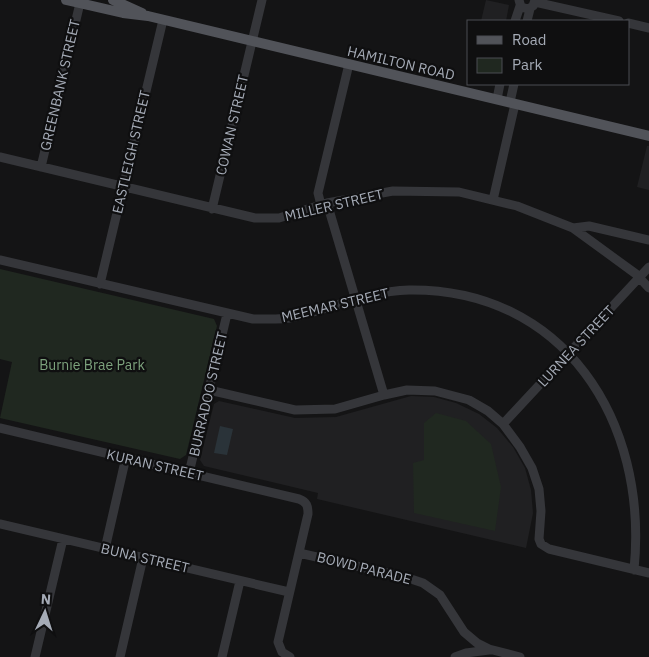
<svg xmlns="http://www.w3.org/2000/svg" width="649" height="657" viewBox="0 0 649 657" font-family="'IBM Plex Sans',sans-serif">
  <style>
    .built { fill: #202022 }
    .green { fill: #202820 }
    .water { fill: #2a3339 }
    .lines { fill: none; stroke-linecap: round; stroke-linejoin: round }
    .minor { stroke: #35363a; stroke-width: 9 }
    .major { stroke: #515359; stroke-width: 10 }
    .labels { text-anchor: middle; dominant-baseline: central; stroke-width: 4.5; stroke-linejoin: round; paint-order: stroke }
    .street-label { font-size: 14px; fill: #a5abb6; stroke: #0f0f10 }
    .park-label { font-size: 14px; fill: #7ca17c; stroke: #0f0f10 }
  </style>
  <rect width="100%" height="100%" fill="#141415"/>
  <!-- built -->
  <path class="built" d="M486 0 509 5 506 21H481Z
    M647 146H649V190L637 187Z
    M411 396 434 397 456 403 479 414 497 428 513 447 525 468 531 490 533 513 526 548 317 499 318 493 204 466 200 460 214 404 219 401 295 418 336 417Z"/>
  <!-- green -->
  <path class="green" d="M0 269 214 319 217 326 186 455 180 459 0 418 12 362 0 359Z
    M436 413 466 421 491 444 501 487 495 531 414 513 413 463 424 460V423Z"/>
  <!-- water -->
  <path class="water" d="M220 426 233 429 227 455 214 453Z"/>
  <g class="lines">
    <!-- minor -->
    <path class="minor" d="M519 0 521 7 528 9 533 6 535 0
      M535 2 619 21
      M515 21 520 6
      M527 21 530 9
      M628 23 649 28
      M497 99 500 84
      M510 102 514 84
      M0 157 255 218H279L327 203 393 191 459 192 517 206 573 228 636 274 649 288
      M41 167 80 3
      M493 200 515 104
      M327 203 384 395
      M321 205 318 193 349 64
      M212 209 262 0
      M573 228 589 226 649 240
      M0 260 253 319C267 319 282 320 295 317 332 308 370 291 409 290 563 288 649 420 634 570
      M100 284 163 20
      M209 390 295 410 335 409 384 395 407 390 435 391 469 400 488 411 503 424 520 447 532 468 539 489 541 511 539 539 541 544 549 549 649 573
      M503 424 649 267
      M0 428 299 499C307 502 308 506 308 514L278 642 282 652 290 657
      M189 473 227 314
      M0 524 289 592
      M105 549 126 457
      M299 553 405 577 423 583 440 595 464 632 477 643 489 649 520 657
      M35 657 63 539
      M120 657 143 558
      M222 657 240 581
      M455 657 466 653 489 650"/>
    <!-- major -->
    <path class="major" d="M66 0 123 13 148 16 649 136
      M113 0 142 13"/>
  </g>
  <g class="labels">
    <!-- street labels -->
    <g class="street-label">
      <text transform="translate(401 63) rotate(13)">HAMILTON ROAD</text>
      <text transform="translate(60 85) rotate(-77)">GREENBANK STREET</text>
      <text transform="translate(232 125) rotate(-77)">COWAN STREET</text>
      <text transform="translate(131 152) rotate(-77)">EASTLEIGH STREET</text>
      <text transform="translate(334 205) rotate(-13)">MILLER STREET</text>
      <text transform="translate(335 305) rotate(-13)">MEEMAR STREET</text>
      <text transform="translate(576 346) rotate(-47)">LURNEA STREET</text>
      <text transform="translate(208 394) rotate(-77)">BURRADOO STREET</text>
      <text transform="translate(155 465) rotate(13)">KURAN STREET</text>
      <text transform="translate(145 558) rotate(13)">BUNA STREET</text>
      <text transform="translate(364 568) rotate(14)">BOWD PARADE</text>
    </g>
    <!-- park labels -->
    <g class="park-label">
      <text x="92" y="365">Burnie Brae Park</text>
    </g>
  </g>
  <!-- legend -->
  <rect x="467" y="20" width="162" height="65" fill="#0f0f10" stroke="#4b4d52"/>
  <rect x="477" y="36" width="25" height="8" fill="#515359" stroke="#4b4d52"/>
  <text x="512" y="45" font-size="15" fill="#a5abb6">Road</text>
  <rect x="477" y="58" width="25" height="15" fill="#202820" stroke="#4b4d52"/>
  <text x="512" y="70" font-size="15" fill="#a5abb6">Park</text>
  <!-- north arrow -->
  <g transform="translate(45 612) rotate(4)" stroke="#0f0f10" stroke-width="4" paint-order="stroke">
  <path d="M0-4L9 19L0 12L-9 19Z" fill="#a5abb6"/>
  <text y="-8" font-size="14" font-weight="bold" text-anchor="middle" fill="#a5abb6">N</text>
  </g>
</svg>
